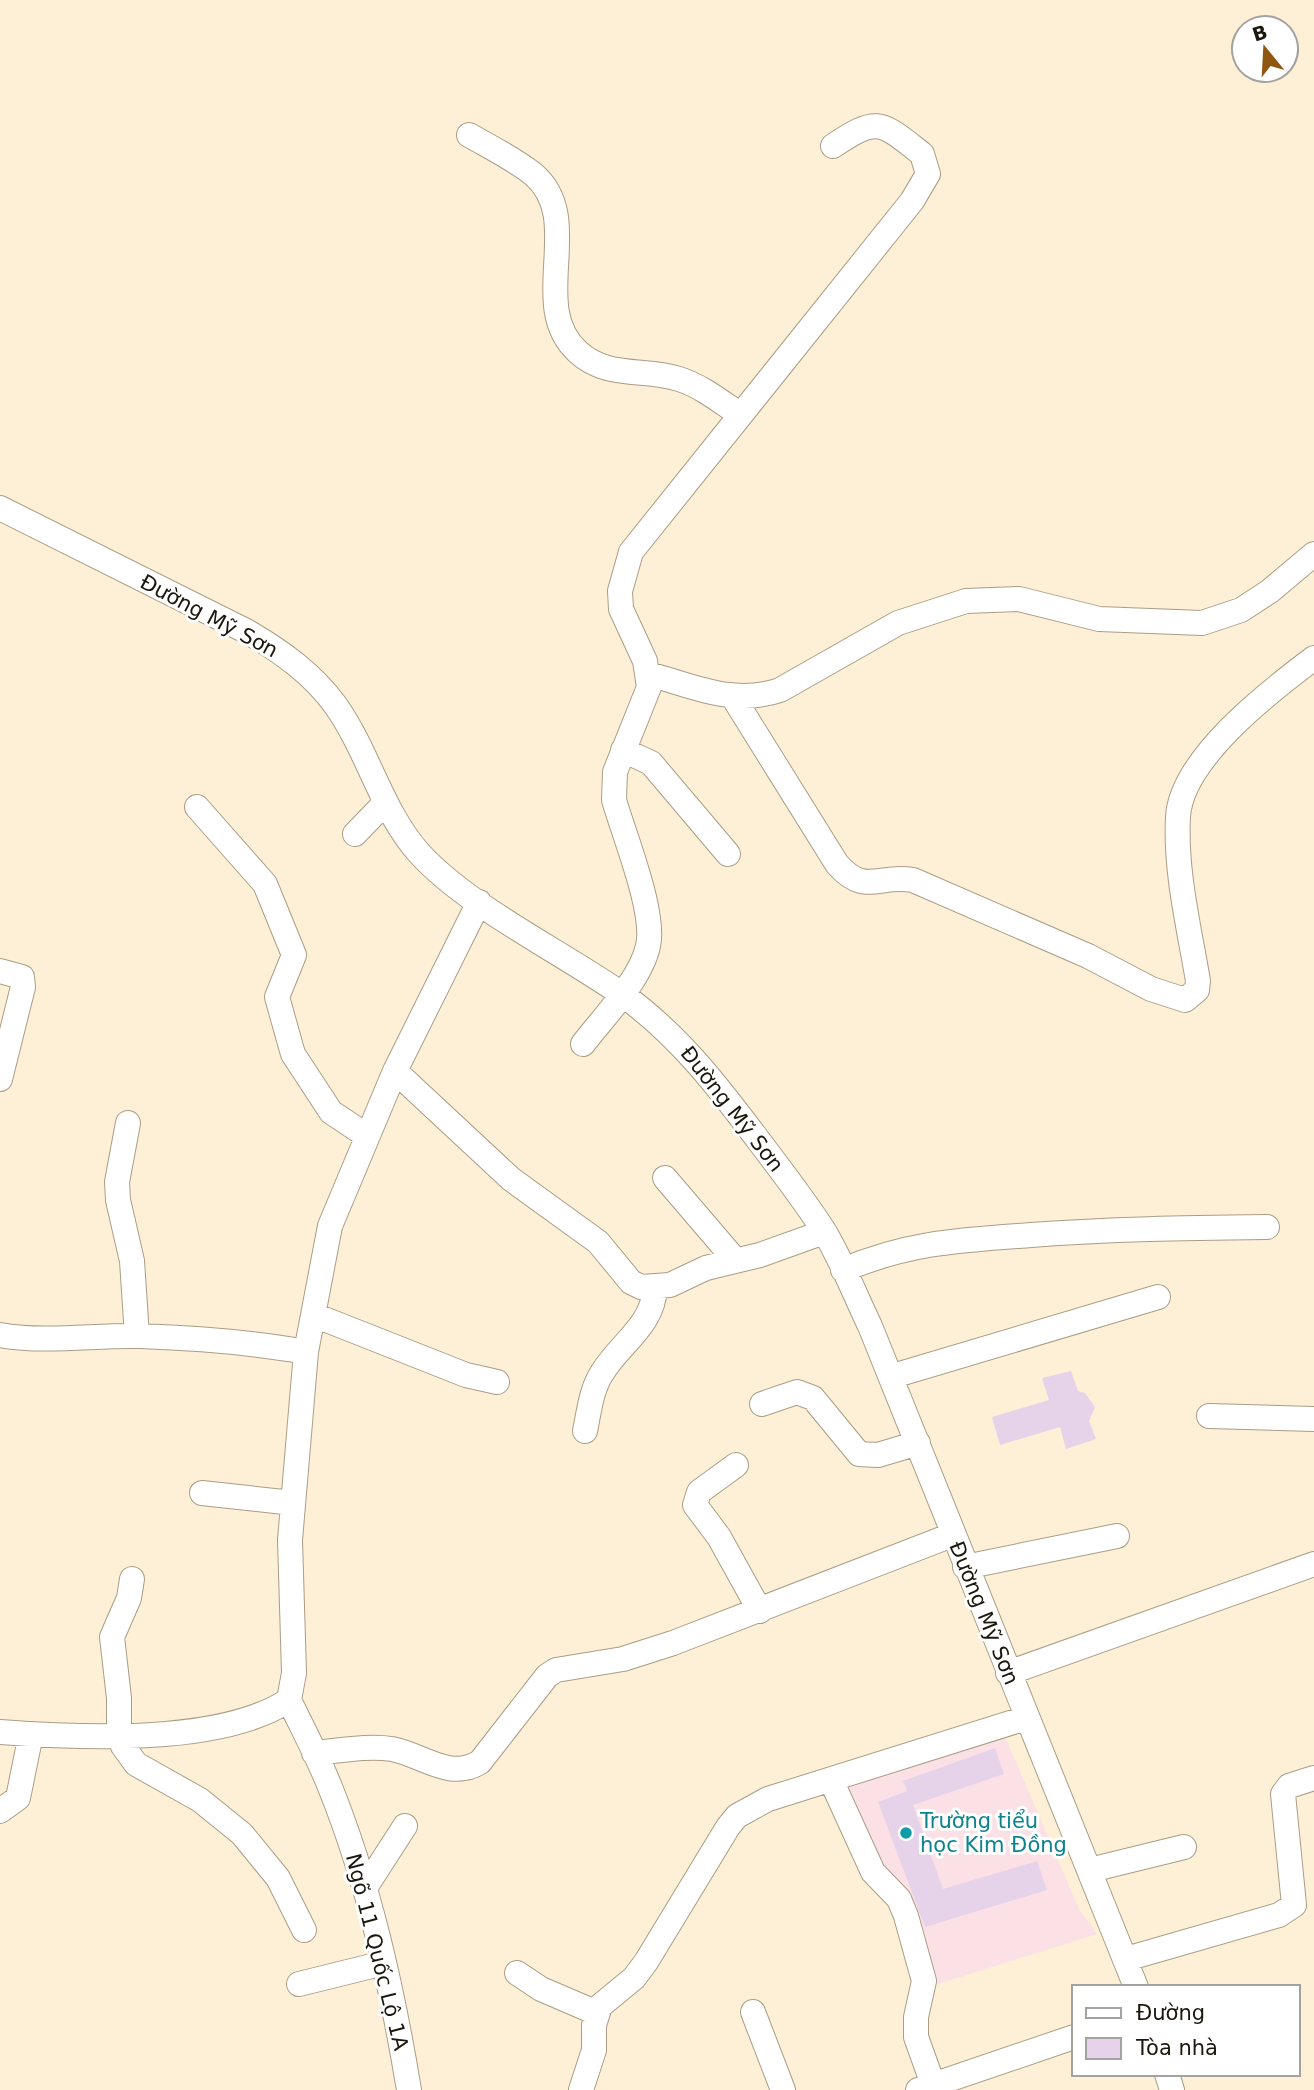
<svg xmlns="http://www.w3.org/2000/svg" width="1314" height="2090" viewBox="0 0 1314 2090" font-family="'DejaVu Sans',sans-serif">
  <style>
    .education { fill: #fbe0e5 }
    .building { fill: #e6d3ea }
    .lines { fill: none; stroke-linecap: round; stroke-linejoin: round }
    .minor-casing { stroke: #aa9d85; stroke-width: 26 }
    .minor { stroke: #fff; stroke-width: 24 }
    .culture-dot { fill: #0f9aa8; stroke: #fff; stroke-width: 2.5 }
    .labels { text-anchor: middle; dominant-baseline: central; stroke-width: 6; stroke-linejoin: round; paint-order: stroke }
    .street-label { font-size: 21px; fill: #1b170d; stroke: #fff }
    .culture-label { font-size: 21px; fill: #0d838f; stroke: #fff; text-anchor: start }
  </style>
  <rect width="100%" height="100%" fill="#fdf0d6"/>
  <!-- education -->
  <path class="education" d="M996 1733 1007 1741 1079 1909 1097 1934 935 1985 844 1795 850 1782Z"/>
  <!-- building -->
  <path class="building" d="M1071 1371 1078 1391 1085 1393 1095 1407 1089 1421 1096 1439 1066 1449 1060 1427 1000 1445 992 1417 1049 1400 1042 1378Z
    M995 1748 1004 1774 913 1805 943 1889 1037 1861 1047 1890 925 1927 878 1802 907 1791 903 1781Z"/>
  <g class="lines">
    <!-- minor casing -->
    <g class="minor-casing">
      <path id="minor" d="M469 135C490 147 514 159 533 174 587 219 526 305 578 352 607 379 645 368 679 379 701 386 720 401 739 414
        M0 508 248 632C282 652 313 674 336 706 369 753 381 810 419 853 468 907 562 952 623 995 680 1036 720 1089 762 1145 783 1173 805 1201 824 1231 842 1261 855 1295 870 1326L1136 1987
        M649 674C693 686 733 706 780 690L898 623 966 601 1019 599 1099 619 1202 623 1241 610 1270 591 1314 554
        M733 697 837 864C865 896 878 874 913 880L1088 956 1151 989 1185 1000 1197 990 1198 981C1189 927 1175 871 1178 817 1181 759 1270 691 1314 658
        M623 750 651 763 728 854
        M197 807 265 884 294 955 277 997 293 1054 331 1112 367 1136
        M355 834 384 804
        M0 971 22 977 23 987 0 1079
        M583 1044C603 1018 641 979 648 946 656 913 624 835 614 800L615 772 649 687 645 661 621 609 620 591 631 552 912 201 928 174 922 154C880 121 878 116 833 146
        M395 1071 511 1179 598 1242 631 1282 641 1287 670 1285 706 1268 760 1255 824 1232
        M128 1123 117 1182 118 1200 132 1261 137 1336
        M665 1178 736 1261
        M843 1270C910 1242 961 1240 1031 1235 1110 1229 1188 1228 1267 1227
        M314 1315 466 1375 497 1382
        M0 1335C47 1343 93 1335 140 1336 195 1338 251 1342 306 1352
        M893 1376 1158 1297
        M762 1404 797 1392 813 1398 859 1454 878 1455 918 1443
        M1209 1416 1314 1419
        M585 1431C589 1412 591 1390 602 1373 620 1343 653 1326 655 1288
        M736 1465 699 1492 695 1505 719 1537 760 1611
        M202 1493 293 1503
        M965 1567 1117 1536
        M132 1579 129 1598 112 1637 119 1698V1735L123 1746 136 1764 200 1800 242 1834 278 1878 304 1930
        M1008 1673 1314 1564
        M289 1700C303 1729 318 1757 330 1787 369 1884 392 1987 409 2090
        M0 1732C81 1738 221 1745 289 1700L294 1673 290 1540 306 1352 330 1226 395 1071 479 902
        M314 1753C339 1751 367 1745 392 1749 423 1755 450 1781 480 1762L547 1676 556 1670 623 1659 673 1643 952 1535
        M831 1780 873 1872 899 1899 906 1916 924 1981 916 2017V2037L935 2090
        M0 1811 18 1798 31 1734
        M1090 1870 1184 1847
        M365 1888 405 1826
        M1126 1959 1279 1915 1294 1905 1283 1794 1289 1786 1314 1778
        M517 1973 541 1989 597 2013
        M299 1984 384 1963
        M753 2012 783 2090
        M1167 2074 1172 2090
        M581 2090 594 2050V2025L600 2006 634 1978 646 1962 728 1827 737 1816 768 1799 1026 1718
        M918 2090 1074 2037"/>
    </g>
    <!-- minor -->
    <use href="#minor" class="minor"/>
  </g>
  <!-- markers -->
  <circle class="culture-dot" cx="906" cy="1833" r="7"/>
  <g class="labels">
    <!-- street labels -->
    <g class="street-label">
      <text transform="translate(209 616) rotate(28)">Đường Mỹ Sơn</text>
      <text transform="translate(732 1109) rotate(52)">Đường Mỹ Sơn</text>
      <text transform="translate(984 1613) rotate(68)">Đường Mỹ Sơn</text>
      <text transform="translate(377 1952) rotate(76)">Ngõ 11 Quốc Lộ 1A</text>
    </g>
    <!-- culture labels -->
    <g class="culture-label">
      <text x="920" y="1821">Trường tiểu<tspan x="920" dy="24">học Kim Đồng</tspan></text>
    </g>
  </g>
  <!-- legend -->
  <rect x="1072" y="1985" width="228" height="91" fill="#ffffff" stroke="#a4a29e" stroke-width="2"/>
  <rect x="1086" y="2008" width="35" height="10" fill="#ffffff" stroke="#a4a29e" stroke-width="2"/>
  <text x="1136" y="2020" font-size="21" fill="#1b170d">Đường</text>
  <rect x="1086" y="2038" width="35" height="21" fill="#e6d3ea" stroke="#a4a29e" stroke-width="2"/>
  <text x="1136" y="2055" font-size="21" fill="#1b170d">Tòa nhà</text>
  <!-- north arrow -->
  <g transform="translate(1265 49) rotate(342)"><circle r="33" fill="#ffffff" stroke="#a4a29e" stroke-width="2"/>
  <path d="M0-5L12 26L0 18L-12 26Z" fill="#8f5710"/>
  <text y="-10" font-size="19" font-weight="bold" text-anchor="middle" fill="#1b170d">B</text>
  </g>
</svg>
